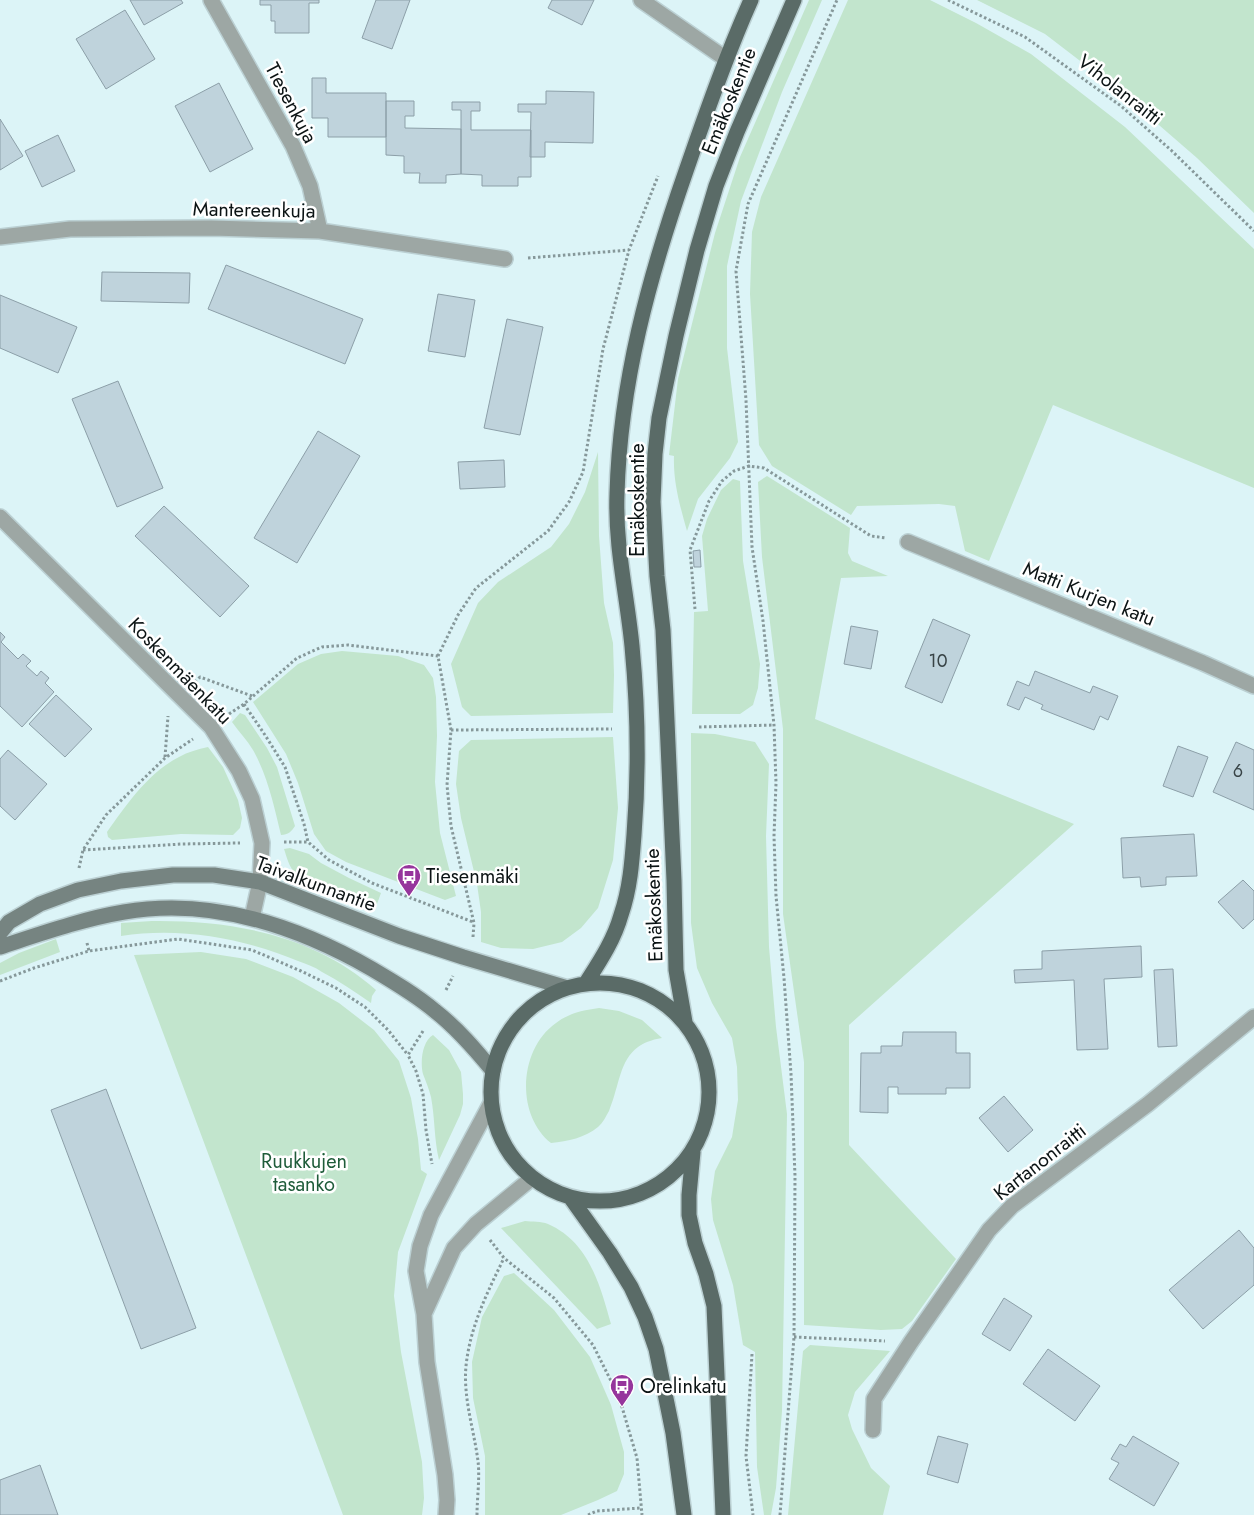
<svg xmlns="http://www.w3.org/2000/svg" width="1254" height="1515" viewBox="0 0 1254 1515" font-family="Jost,sans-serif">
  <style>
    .green { fill: #c2e5cd }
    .building { fill: #bfd3dc; stroke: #8c9fa8 }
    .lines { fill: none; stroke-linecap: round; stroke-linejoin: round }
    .service-casing { stroke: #bbd0d3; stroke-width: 18 }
    .minor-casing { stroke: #bbd0d3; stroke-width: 18 }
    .tertiary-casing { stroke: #bbd0d3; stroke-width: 18 }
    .secondary-casing { stroke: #bbd0d3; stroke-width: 18 }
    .primary-casing { stroke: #bbd0d3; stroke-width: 18 }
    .path { stroke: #86989a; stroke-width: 3; stroke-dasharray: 2.5 2.5; stroke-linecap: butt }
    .service { stroke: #9da7a4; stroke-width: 15 }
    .minor { stroke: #9da7a4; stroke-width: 15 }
    .tertiary { stroke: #9da7a4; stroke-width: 15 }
    .secondary { stroke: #768481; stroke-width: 15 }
    .primary { stroke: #5a6b67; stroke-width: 15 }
    .labels { text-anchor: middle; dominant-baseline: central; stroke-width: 5; stroke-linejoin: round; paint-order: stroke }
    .number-label { font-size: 18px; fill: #384346 }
    .street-label { font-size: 20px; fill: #0b1314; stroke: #fff }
    .poi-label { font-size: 20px; fill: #0b1314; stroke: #fff; text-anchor: start }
    .park-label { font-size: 20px; fill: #1f5c3a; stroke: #fff }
  </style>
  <rect width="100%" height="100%" fill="#dcf4f7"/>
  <!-- green -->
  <path class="green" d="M809 0H822L782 92 741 201 727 266V348L738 442 730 458 698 499 687 531C680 506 673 482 674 456L669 455 678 379 715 233 740 157Z
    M848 0H930L976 23 1031 54 1125 127 1254 249V488L1053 405 989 561 965 551 955 506 939 504 857 506 851 515 772 466 759 445 750 294 752 232 761 197Z
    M977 0H1254V213L1197 158 1122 93 1045 34Z
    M598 452 599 536 604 603 613 643 614 675 613 713 471 716 462 707 451 664 478 603 498 582 551 547 569 524 585 492Z
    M767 476 850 528 848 553 852 561 888 576 841 578 815 719 1074 824 849 1025V1145L956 1259 912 1321 902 1329 881 1330 804 1325V1062L783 914V729L762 557 758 482Z
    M733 479 740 481 743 561 760 664 758 688 753 705 740 714H692L694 612 708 611 702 536 707 519 721 490Z
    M342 651 398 656 424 665 433 678 436 697 437 736 435 782 440 833 456 896 445 900 346 862 326 851 314 834 298 783 286 754 253 702 298 664 321 654Z
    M240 713 245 715 267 748 277 767 295 826C292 831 288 835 281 835 274 806 268 777 253 750 247 740 239 732 232 722Z
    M691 733 715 734 755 742 769 764 766 836 769 947 776 1027 787 1114 782 1411 776 1488 771 1515H764L757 1467 755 1352 743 1345 733 1285 713 1220 711 1199 715 1171 732 1137 738 1100 737 1067 732 1038 712 1003 697 968 691 923Z
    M613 737 618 808 613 860 598 908 581 928 562 942 533 949 501 948 481 942V912L477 884 461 818 456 784 459 751 471 740Z
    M208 747 223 767 238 800 242 818 240 828 233 835 181 834 112 840 108 837 107 832C127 804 148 773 179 757 188 752 198 749 208 747Z
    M290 848 309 854 321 863 349 878 381 893 377 904C369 902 362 899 354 896 334 890 311 891 296 874 289 867 287 858 284 849Z
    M152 921C231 920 315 935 376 990L372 996 371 1003C355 992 339 981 322 972 315 967 306 964 298 961 242 938 181 927 121 936V923Z
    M56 939 60 952 0 975V963L19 953Z
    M201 952 246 959 293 977 339 1003 374 1030 399 1061 411 1098 418 1139 421 1170 427 1174 398 1252 394 1296 401 1352 422 1462 424 1498 422 1515H343L134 955Z
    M599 1008 619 1011 642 1020 662 1038C618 1045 623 1078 609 1111 606 1116 603 1123 598 1127 585 1138 568 1141 551 1143 515 1114 519 1049 556 1023 569 1013 584 1010 599 1008Z
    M433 1035 449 1050 461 1072 463 1094V1104L460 1115 439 1160C434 1139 435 1118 431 1097 429 1089 426 1082 423 1074 420 1063 422 1041 433 1035Z
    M525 1221C532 1222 541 1221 548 1224 589 1242 600 1285 611 1324L597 1329 501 1228Z
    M514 1273 554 1310 590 1357 611 1405 624 1452V1474L617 1491 598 1500 561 1515H485V1456L473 1398 472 1362 482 1317 504 1276Z
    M810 1345 890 1351 855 1392 848 1415 852 1429 871 1468 890 1486 883 1515H788L803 1351Z"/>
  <!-- building -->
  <path class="building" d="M130 0H181L183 3 144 25Z
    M260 0H319V3H309V33H275V21H271V5H260Z
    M376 0H410L392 49 362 38Z
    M552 0H594L582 25 548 8Z
    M125 10 155 59 106 89 76 39Z
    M312 78H326V93H386V137H328V118H312Z
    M219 83 253 149 210 172 175 106Z
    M546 91 594 92 593 143 545 142V157H530L531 112H518V104H546Z
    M386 101H414V116H405V128L461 129V174L446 175V183H419L420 173H404V156L386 155Z
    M452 102H480V111H471V130H531V177H518V186H482V175L461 174V110H452Z
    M0 119 23 156 0 170Z
    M58 135 75 171 42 187 25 151Z
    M226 265 363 319 345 364 208 309Z
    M102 272 190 273 189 303 101 301Z
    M438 294 475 300 465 357 428 351Z
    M0 295 77 327 58 373 0 348Z
    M507 319 543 327 520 435 484 428Z
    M118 381 163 488 117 507 72 399Z
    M318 431 360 456 297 563 254 538Z
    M504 460 505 487 460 489 458 462Z
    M164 506 249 586 220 617 135 536Z
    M700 550 701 567H694L693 551Z
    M933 619 970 635 942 703 905 687Z
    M851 626 878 631 871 669 844 664Z
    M0 632 5 637 1 642 18 659 23 654 31 661 26 666 37 676 41 671 49 678 45 683 54 692 22 727 0 706Z
    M1035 671 1090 693 1093 686 1118 696 1108 720 1100 716 1094 730 1041 709 1043 705 1025 697 1019 710 1007 705 1017 681 1029 686Z
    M56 695 92 729 65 757 29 724Z
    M1236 742 1254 750V810L1213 792Z
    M1178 746 1208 757 1193 797 1163 786Z
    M8 750 47 784 15 820 0 806V759Z
    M1194 834 1197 876 1166 877V885L1141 887 1140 877 1123 878 1121 838Z
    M1243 880 1254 891V919L1243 929 1218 902Z
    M1141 946 1142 977 1104 979 1108 1049 1077 1050 1074 980 1015 983 1014 970 1042 969V951Z
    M1173 969 1177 1046 1158 1047 1154 970Z
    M903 1032H956V1053H970V1088H946V1094H898V1087H888V1113L860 1112 861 1053H881V1046H902Z
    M106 1089 196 1328 141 1349 51 1110Z
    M1004 1096 1033 1130 1008 1152 979 1118Z
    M1239 1230 1254 1248V1285L1203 1329 1169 1290Z
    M1004 1298 1032 1316 1010 1351 982 1334Z
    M1048 1349 1100 1386 1075 1421 1023 1384Z
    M938 1436 968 1444 958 1483 927 1474Z
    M1133 1436 1179 1463 1154 1506 1109 1479 1119 1463 1111 1459 1120 1444 1126 1447Z
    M40 1465 58 1515H0V1480Z"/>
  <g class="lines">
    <!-- service casing -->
    <g class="service-casing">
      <path id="service" d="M641 0 726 59"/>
    </g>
    <!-- minor casing -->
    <g class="minor-casing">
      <path id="minor" d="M211 0 293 146 310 186 320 231
        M0 237 70 229 211 228 320 231 505 259
        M0 517 211 727 239 771 252 799 262 843 260 882 252 918
        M908 542 1203 663 1254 686
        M873 1430 874 1399 911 1342 989 1230 1012 1206 1148 1104 1254 1017"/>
    </g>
    <!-- tertiary casing -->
    <g class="tertiary-casing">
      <path id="tertiary" d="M424 1314 454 1248 476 1224 532 1178
        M446 1515 447 1500 445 1475 427 1362 424 1314 416 1271 420 1246 431 1215 491 1103"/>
    </g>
    <!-- secondary casing -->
    <g class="secondary-casing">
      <path id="secondary" d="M0 933 9 922 40 904 78 890 121 881 173 875H214L260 882 399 936 463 957 564 987
        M0 947C40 934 82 919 124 912 211 897 297 926 372 969 394 982 416 995 435 1011 457 1028 475 1049 493 1071"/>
    </g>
    <!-- primary casing -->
    <g class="primary-casing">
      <path id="primary" d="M491 1092a109 109 0 1 1 218 0a109 109 0 1 1-218 0Z
        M586 983C600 961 614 940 621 915 630 889 632 862 634 835 639 772 638 709 632 646 627 595 615 546 617 494 620 382 649 277 686 171 706 113 726 56 751 0
        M685 1022 676 970 674 880 663 630 657 576 653 502 655 454 659 418 676 336 697 250 716 186 737 132 794 0
        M693 1152 689 1195V1215L695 1243 706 1274 714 1306 723 1515
        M570 1197 610 1253 631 1287 645 1317 656 1349 673 1433 684 1515"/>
    </g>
    <!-- path -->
    <path class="path" d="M948 0 1025 37 1121 106 1172 151 1254 231
      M528 258 629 250
      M695 609 690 550 709 501 722 481 734 471 749 466 764 468 871 536 886 538
      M195 682 200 677 252 696
      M244 704 265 735 285 767 304 824 308 842 329 860 372 883 473 922
      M229 714 244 704 297 658 322 647 348 645 438 656
      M699 727 774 725
      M451 730 612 729
      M165 757 168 716
      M284 842H308
      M83 850 182 844 240 843
      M79 868 83 850 106 815 165 758 193 739
      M473 937 474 923 451 826 447 785 451 730 438 656 458 615 476 588 548 531 569 502 583 472 603 349 629 250 658 176
      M87 943 89 951
      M0 981 34 968 89 951 178 939 252 950 301 971 336 988 365 1007 388 1030 408 1055
      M446 990 453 976
      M423 1031 408 1055 416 1071 423 1094 426 1130 432 1164
      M490 1240 504 1258 554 1298 593 1345 611 1381 622 1407 637 1458 642 1515
      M794 1337 885 1341
      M752 1354 746 1456 753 1515
      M477 1515C477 1498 480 1478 478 1461 474 1430 463 1398 466 1366 470 1327 487 1293 504 1258
      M588 1515 597 1511 641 1508
      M780 1515 794 1337 795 1176 791 1074 784 978 776 896 774 836 776 783 774 725 763 621 752 547 746 400 736 271 748 204 837 0"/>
    <!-- service -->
    <use href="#service" class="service"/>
    <!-- minor -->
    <use href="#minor" class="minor"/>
    <!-- tertiary -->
    <use href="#tertiary" class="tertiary"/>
    <!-- secondary -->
    <use href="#secondary" class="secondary"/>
    <!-- primary -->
    <use href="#primary" class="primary"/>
  </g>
  <!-- icons -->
  <defs>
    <g id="bus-pin" transform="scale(1.25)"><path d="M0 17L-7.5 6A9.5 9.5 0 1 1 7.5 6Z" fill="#96359c" stroke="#fff"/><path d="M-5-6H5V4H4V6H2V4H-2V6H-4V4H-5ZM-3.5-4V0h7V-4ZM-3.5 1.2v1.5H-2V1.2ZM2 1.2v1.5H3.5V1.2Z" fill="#fff"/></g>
  </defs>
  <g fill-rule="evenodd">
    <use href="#bus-pin" x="409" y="876"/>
    <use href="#bus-pin" x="622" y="1386"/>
  </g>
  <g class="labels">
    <!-- number labels -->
    <g class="number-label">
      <text x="938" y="661">10</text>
      <text x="1238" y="771">6</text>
    </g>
    <!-- street labels -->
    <g class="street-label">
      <text transform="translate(1120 90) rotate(38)">Viholanraitti</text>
      <text transform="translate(729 101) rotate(-68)">Emäkoskentie</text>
      <text transform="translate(291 103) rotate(62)">Tiesenkuja</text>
      <text transform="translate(254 210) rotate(1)">Mantereenkuja</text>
      <text transform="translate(637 500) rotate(-90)">Emäkoskentie</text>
      <text transform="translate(1089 594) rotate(22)">Matti Kurjen katu</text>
      <text transform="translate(180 671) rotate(46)">Koskenmäenkatu</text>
      <text transform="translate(316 884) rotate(20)">Taivalkunnantie</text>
      <text transform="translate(654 905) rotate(-92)">Emäkoskentie</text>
      <text transform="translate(1040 1162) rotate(-38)">Kartanonraitti</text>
    </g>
    <!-- poi labels -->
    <g class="poi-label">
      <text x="426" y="876">Tiesenmäki</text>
      <text x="640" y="1386">Orelinkatu</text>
    </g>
    <!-- park labels -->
    <g class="park-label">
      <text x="304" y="1161">Ruukkujen<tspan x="304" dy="23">tasanko</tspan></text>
    </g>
  </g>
</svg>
